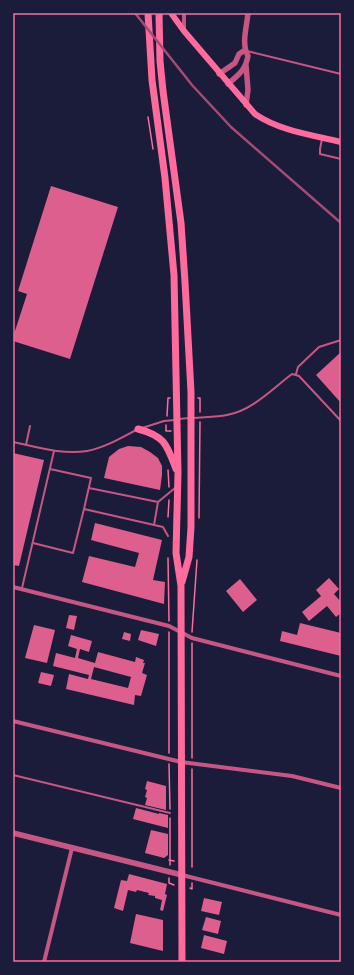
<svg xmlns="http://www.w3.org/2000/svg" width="354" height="975" viewBox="0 0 354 975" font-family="'DejaVu Sans',sans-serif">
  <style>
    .building { fill: #dd5f8e; fill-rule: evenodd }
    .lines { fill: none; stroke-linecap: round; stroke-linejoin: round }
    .path { stroke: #ff6b9d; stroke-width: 1.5 }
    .service { stroke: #c65784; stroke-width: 2 }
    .minor { stroke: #c65784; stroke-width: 4 }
    .tertiary { stroke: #c65784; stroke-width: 5.5 }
    .secondary { stroke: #ff6b9d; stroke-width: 6 }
    .primary { stroke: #ff6b9d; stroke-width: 7 }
    .rail { stroke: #a44b75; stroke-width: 2.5 }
    .neatline { fill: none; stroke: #ff6b9d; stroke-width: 1.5 }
  </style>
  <rect width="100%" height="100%" fill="#1b1b3a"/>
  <!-- building -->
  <path class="building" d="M51 186 118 207 70 359 13 341V337L27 294 18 291Z
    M341 352V403L316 375Z
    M128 446 141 447 150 452 158 458 162 466V475L160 490 104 478 109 457 119 449Z
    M13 453 44 460 19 566 13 565Z
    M95 523 162 540 153 580 165 582 164 604 82 582 89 556 135 567 139 553 91 540Z
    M329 578 339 589 334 594 341 602V613L336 617 327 606 309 621 302 612 321 596 316 590Z
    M240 579 257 600 243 612 226 591Z
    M69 615 77 616 74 630 66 628Z
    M300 623 341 633V656L280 641 282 631 297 635Z
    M34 625 55 630 47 663 25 658Z
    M141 630 159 634 156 646 138 640Z
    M124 632 131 634 130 641 122 639Z
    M71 635 92 641 89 652 80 649 78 658 95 663 98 652 135 662 136 657 144 660 143 663H145L142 673 147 675 141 696 135 695 134 705 66 689 69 674 88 679 89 675 53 666 56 653 75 658 77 649 68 646ZM94 667 131 677 128 688 91 679Z
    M41 672 54 675 51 686 38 683Z
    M147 781 166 786V810L145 805 147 798 145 797 147 790 145 789Z
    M136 808 159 814V813L168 815V828L133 819Z
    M151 830 168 834V855L164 858 145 853Z
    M129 874 167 884 165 894 167 895 163 911 160 910 162 900 155 898V896L148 895 149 893 137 890 136 892 128 890 123 911 114 908 121 880 127 881Z
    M204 898 222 902 219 915 201 911Z
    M136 914 163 920V951L130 943Z
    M206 917 221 921 218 934 202 930Z
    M204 935 227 941 224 954 201 948Z"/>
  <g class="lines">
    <!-- path -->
    <path class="path" d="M148 117 153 149
      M198 398H200V412
      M167 416 168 398H170
      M166 425V431H171
      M168 470 169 487
      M168 517 169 500
      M199 518 200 422
      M168 558 169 621
      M169 632V753
      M192 632 197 560
      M192 643V758
      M169 764 170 809
      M192 769V867
      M170 818V865
      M169 860 174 861
      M169 878V883L174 885
      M190 888 192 889V883"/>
    <!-- service -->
    <path class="service" d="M247 51 341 74
      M322 139 320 149V154L341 159
      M296 374 298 367 319 347 341 340
      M193 418C204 417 216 417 227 415 253 410 272 389 292 374L299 376 341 421
      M179 419 189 418
      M142 428 164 421 175 420
      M13 442C37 447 62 455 87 451 104 448 121 438 136 430
      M26 445 30 426
      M89 488 158 502 175 488
      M84 509 163 527 168 536
      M154 525 158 502
      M33 543 73 553 84 509 91 478 50 469
      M22 588 54 451
      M13 775 170 813"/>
    <!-- minor -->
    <path class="minor" d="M184 31V13
      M13 587 169 626 192 638 341 676
      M13 721 181 762 292 776 341 788
      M182 875 341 915
      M44 962 72 848"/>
    <!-- tertiary -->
    <path class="tertiary" d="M219 74 235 63 239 54 245 50
      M228 84C239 74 245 71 248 56 241 44 247 26 248 13
      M246 105 248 90 246 65
      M13 833 182 875"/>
    <!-- secondary -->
    <path class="secondary" d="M171 13 184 31 255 114C280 131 312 135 341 142"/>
    <!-- primary -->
    <path class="primary" d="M148 13 152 80 165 178 174 275 178 473 176 553 181 586 182 962
      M159 13 160 61 163 91 181 223 185 282 191 392V527L189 557 182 582
      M138 429C165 436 167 445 176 469"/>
    <!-- rail -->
    <path class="rail" d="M135 13 192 85 231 127 341 223"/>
  </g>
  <!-- border -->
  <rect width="354" height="975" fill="none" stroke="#1b1b3a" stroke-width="28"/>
  <rect x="14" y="14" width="326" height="947" class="neatline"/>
</svg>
